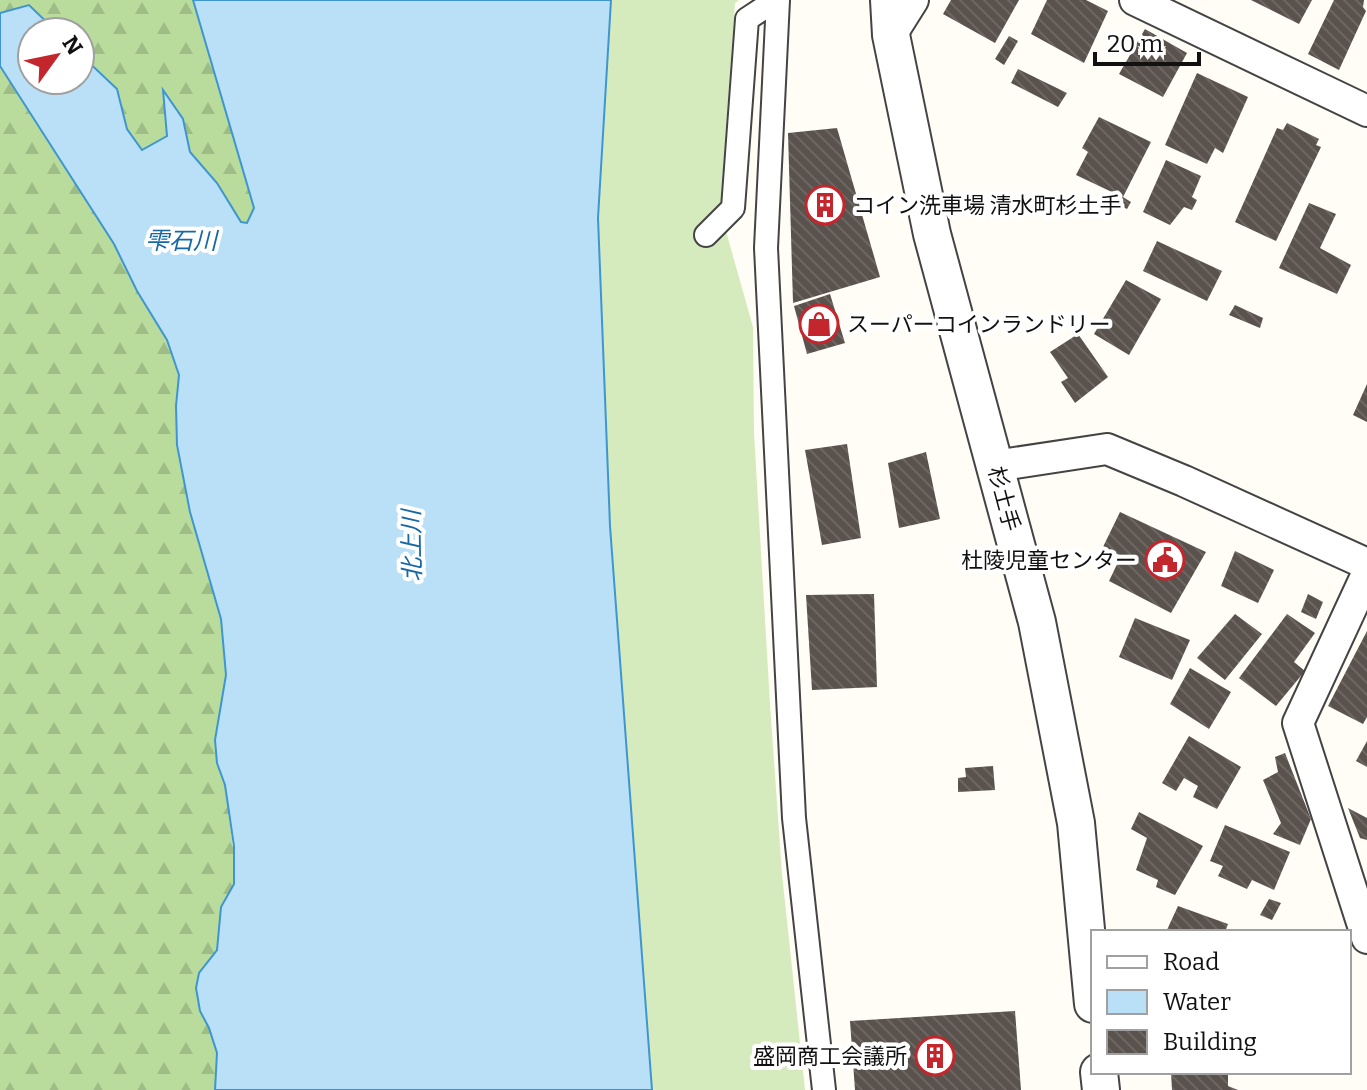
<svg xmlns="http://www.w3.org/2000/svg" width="1367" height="1090" viewBox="0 0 1367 1090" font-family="Bitter,'Noto Sans JP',serif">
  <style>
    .grass { fill: #d5ebbd }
    .forest { fill: url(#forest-firs) }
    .water { fill: #b9e0f7; stroke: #3f96cf; stroke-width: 2 }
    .building { fill: url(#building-back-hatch) }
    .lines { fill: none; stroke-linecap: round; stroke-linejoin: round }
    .pedestrian-casing { stroke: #444; stroke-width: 26 }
    .minor-casing { stroke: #444; stroke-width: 34 }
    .tertiary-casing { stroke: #444; stroke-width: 40 }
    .pedestrian { stroke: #fff; stroke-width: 22 }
    .minor { stroke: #fff; stroke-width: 30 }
    .tertiary { stroke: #fff; stroke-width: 36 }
    .labels { text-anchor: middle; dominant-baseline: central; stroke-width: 8; stroke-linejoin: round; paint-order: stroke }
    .poi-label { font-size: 22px; fill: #111; stroke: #fff; text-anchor: start }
    .street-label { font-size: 22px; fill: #111; stroke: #fff }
    .water-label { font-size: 24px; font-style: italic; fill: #1768a6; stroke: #fff }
  </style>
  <defs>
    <pattern id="forest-firs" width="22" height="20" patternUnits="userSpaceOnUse" patternTransform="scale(2)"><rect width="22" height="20" fill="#b9dc9c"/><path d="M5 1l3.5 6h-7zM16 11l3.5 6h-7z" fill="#9ebc85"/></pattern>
    <pattern id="building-back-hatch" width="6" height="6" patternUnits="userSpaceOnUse" patternTransform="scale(2)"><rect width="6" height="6" fill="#5a524d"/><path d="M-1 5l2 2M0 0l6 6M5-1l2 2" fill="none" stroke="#6d6662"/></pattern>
  </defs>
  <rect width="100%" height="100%" fill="#fffdf5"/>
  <!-- grass -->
  <path class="grass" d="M611 0H739L735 3 720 210 753 327 754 433 770 704 782 874 805 1090H652L610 526 598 218Z"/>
  <!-- forest -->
  <path class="forest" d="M0 0H193L254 208 247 223 241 222 217 183 190 152 183 119 164 92 167 136 142 151 127 129 117 89 80 54V32H57L29 6 0 13Z
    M0 66 114 244 137 291 167 340 179 375 176 406 177 445 190 512 221 619 226 675 215 740 217 763 225 785 235 863 234 884 221 907 217 950 199 973 200 1011 209 1028 217 1053 215 1090H0Z"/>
  <!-- water -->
  <path class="water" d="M193 0H611L598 218 610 526 652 1090H215L217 1053 209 1028 200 1011 196 988 199 973 217 950 221 907 234 884V846L225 785 217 763 215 740 226 675 221 619 190 512 177 445 176 406 179 375 167 340 137 291 114 244 0 66V13L29 5 57 32H32V80H80V54L117 89 127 129 142 150 167 136 163 90 183 119 190 152 217 183 241 222 247 223 254 208Z"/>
  <!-- building -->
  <path class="building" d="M951 0H1019L995 43 943 14Z
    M1047 0H1086L1108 11 1084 63 1031 34Z
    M1251 0H1312L1299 24Z
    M1334 0H1364L1363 7 1366 11 1339 70 1308 54Z
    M1145 29 1187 53 1163 97 1119 74Z
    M1009 36 1018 41 1004 65 995 59Z
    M1018 69 1067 93 1058 107 1011 83Z
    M1197 73 1248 97 1223 153 1215 148 1207 164 1165 145Z
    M1099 117 1151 142 1123 197 1131 202 1127 209 1112 202 1116 194 1076 175 1088 152 1082 148Z
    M1287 123 1319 139 1316 145 1321 147 1276 241 1235 222 1277 128 1283 130Z
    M837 128 880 277 793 303 788 133Z
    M1166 160 1201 176 1192 197 1197 200 1192 210 1184 207 1170 225 1143 212Z
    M1309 203 1336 214 1320 248 1351 265 1337 294 1279 268Z
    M1157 241 1222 271 1207 301 1143 271Z
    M1126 280 1161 299 1129 355 1094 334Z
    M830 294 845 343 807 354 794 306Z
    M1235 305 1263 318 1260 328 1229 315Z
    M1078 334 1108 377 1075 403 1061 382 1068 378 1050 352Z
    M1367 384V422L1353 415Z
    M847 444 861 538 822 545 805 450Z
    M926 452 940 519 899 528 888 463Z
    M1120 512 1206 552 1171 613 1109 581 1121 556 1103 547Z
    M1235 551 1274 570 1258 603 1221 586Z
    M874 594 877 687 812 690 806 595Z
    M1308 594 1323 602 1316 619 1301 612Z
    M1235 614 1262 634 1225 680 1197 658Z
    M1287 614 1315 633 1294 662 1305 671 1276 706 1239 678Z
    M1135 618 1190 640 1172 680 1119 657Z
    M1367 631V717L1363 724 1328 706Z
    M1190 668 1231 692 1209 729 1170 704Z
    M1189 736 1241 767 1217 809 1193 797 1198 786 1184 778 1176 791 1162 783Z
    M1367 741V767L1356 761Z
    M1285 753 1311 819 1300 845 1273 834 1281 823 1263 780 1278 772 1275 757Z
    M993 766 995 790 958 792V778L966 777 965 768Z
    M1348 808 1367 818V840L1360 838Z
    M1139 812 1203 846 1175 895 1156 887 1158 880 1136 870 1147 838 1131 829Z
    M1225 825 1290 852 1274 890 1252 880 1247 889 1218 876 1223 866 1210 861Z
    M1269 899 1281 903 1272 920 1260 915Z
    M1178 906 1228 924 1225 932H1166Z
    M1015 1011 1021 1090H855L850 1021Z
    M1171 1072H1228V1086L1238 1090H1172Z"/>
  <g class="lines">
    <!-- pedestrian casing -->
    <g class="pedestrian-casing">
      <path id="pedestrian" d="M778 0 766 248 794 818 824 1090
        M706 235 733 208 747 19 776 0"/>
    </g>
    <!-- minor casing -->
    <g class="minor-casing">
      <path id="minor" d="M1135 0 1367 111
        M891 35 913 0
        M995 466 1107 449 1184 481 1367 564
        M1367 574 1298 723 1367 938"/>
    </g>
    <!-- tertiary casing -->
    <g class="tertiary-casing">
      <path id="tertiary" d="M889 0 891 35 932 234 1037 622 1076 823 1093 1004
        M1099 1072 1101 1090"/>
    </g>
    <!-- pedestrian -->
    <use href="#pedestrian" class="pedestrian"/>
    <!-- minor -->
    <use href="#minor" class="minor"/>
    <!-- tertiary -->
    <use href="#tertiary" class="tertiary"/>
  </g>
  <!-- icons -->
  <defs>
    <g id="building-ring" transform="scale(2)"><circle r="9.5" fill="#fff" stroke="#c4262e" stroke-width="1.5"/><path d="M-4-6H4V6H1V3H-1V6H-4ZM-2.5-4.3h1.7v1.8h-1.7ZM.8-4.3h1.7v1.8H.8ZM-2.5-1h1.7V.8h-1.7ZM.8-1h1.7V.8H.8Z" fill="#c4262e"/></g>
    <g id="shop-ring" transform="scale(2)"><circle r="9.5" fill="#fff" stroke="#c4262e" stroke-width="1.5"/><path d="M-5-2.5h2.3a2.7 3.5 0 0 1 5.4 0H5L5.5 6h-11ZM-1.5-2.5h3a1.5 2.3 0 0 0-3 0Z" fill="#c4262e"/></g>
    <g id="civic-ring" transform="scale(2)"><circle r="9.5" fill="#fff" stroke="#c4262e" stroke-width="1.5"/><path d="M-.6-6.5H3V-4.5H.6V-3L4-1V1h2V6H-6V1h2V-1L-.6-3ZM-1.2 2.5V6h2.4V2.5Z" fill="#c4262e"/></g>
  </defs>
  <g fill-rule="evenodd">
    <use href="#building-ring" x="825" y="205"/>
    <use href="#shop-ring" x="819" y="324"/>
    <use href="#civic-ring" x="1165" y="560"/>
    <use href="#building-ring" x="935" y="1056"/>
  </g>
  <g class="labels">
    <!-- poi labels -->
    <g class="poi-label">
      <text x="853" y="205">コイン洗車場 清水町杉土手</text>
      <text x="847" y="324">スーパーコインランドリー</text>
      <text x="1137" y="560" text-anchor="end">杜陵児童センター</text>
      <text x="907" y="1056" text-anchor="end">盛岡商工会議所</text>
    </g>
    <!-- street labels -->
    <g class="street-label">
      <text transform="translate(1004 499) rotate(75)">杉土手</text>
    </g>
    <!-- water labels -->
    <g class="water-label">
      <text x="181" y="241">雫石川</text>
      <text transform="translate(412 546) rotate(-91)">北上川</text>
    </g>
  </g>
  <!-- legend -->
  <rect x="1091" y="930" width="260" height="144" fill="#ffffff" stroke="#a0a0a0" stroke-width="2"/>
  <rect x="1107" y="956" width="40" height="12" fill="#ffffff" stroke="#a0a0a0" stroke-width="2"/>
  <text x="1163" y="970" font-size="24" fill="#111111">Road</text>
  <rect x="1107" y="990" width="40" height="24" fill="#b9e0f7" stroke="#a0a0a0" stroke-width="2"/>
  <text x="1163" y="1010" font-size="24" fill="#111111">Water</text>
  <rect x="1107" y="1030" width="40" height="24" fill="url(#building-back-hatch)" stroke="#a0a0a0" stroke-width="2"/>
  <text x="1163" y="1050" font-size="24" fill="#111111">Building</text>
  <!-- north arrow -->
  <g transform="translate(56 56) rotate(57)"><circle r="38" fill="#ffffff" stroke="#a0a0a0" stroke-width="2"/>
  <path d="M0-6L14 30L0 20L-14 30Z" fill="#c4262e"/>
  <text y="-12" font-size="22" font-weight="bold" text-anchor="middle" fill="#111111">N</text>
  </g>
  <!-- scale -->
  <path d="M1095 52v12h104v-12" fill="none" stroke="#111111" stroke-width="4"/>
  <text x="1107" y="52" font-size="24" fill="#111111" stroke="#ffffff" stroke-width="6" paint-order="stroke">20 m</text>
</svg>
